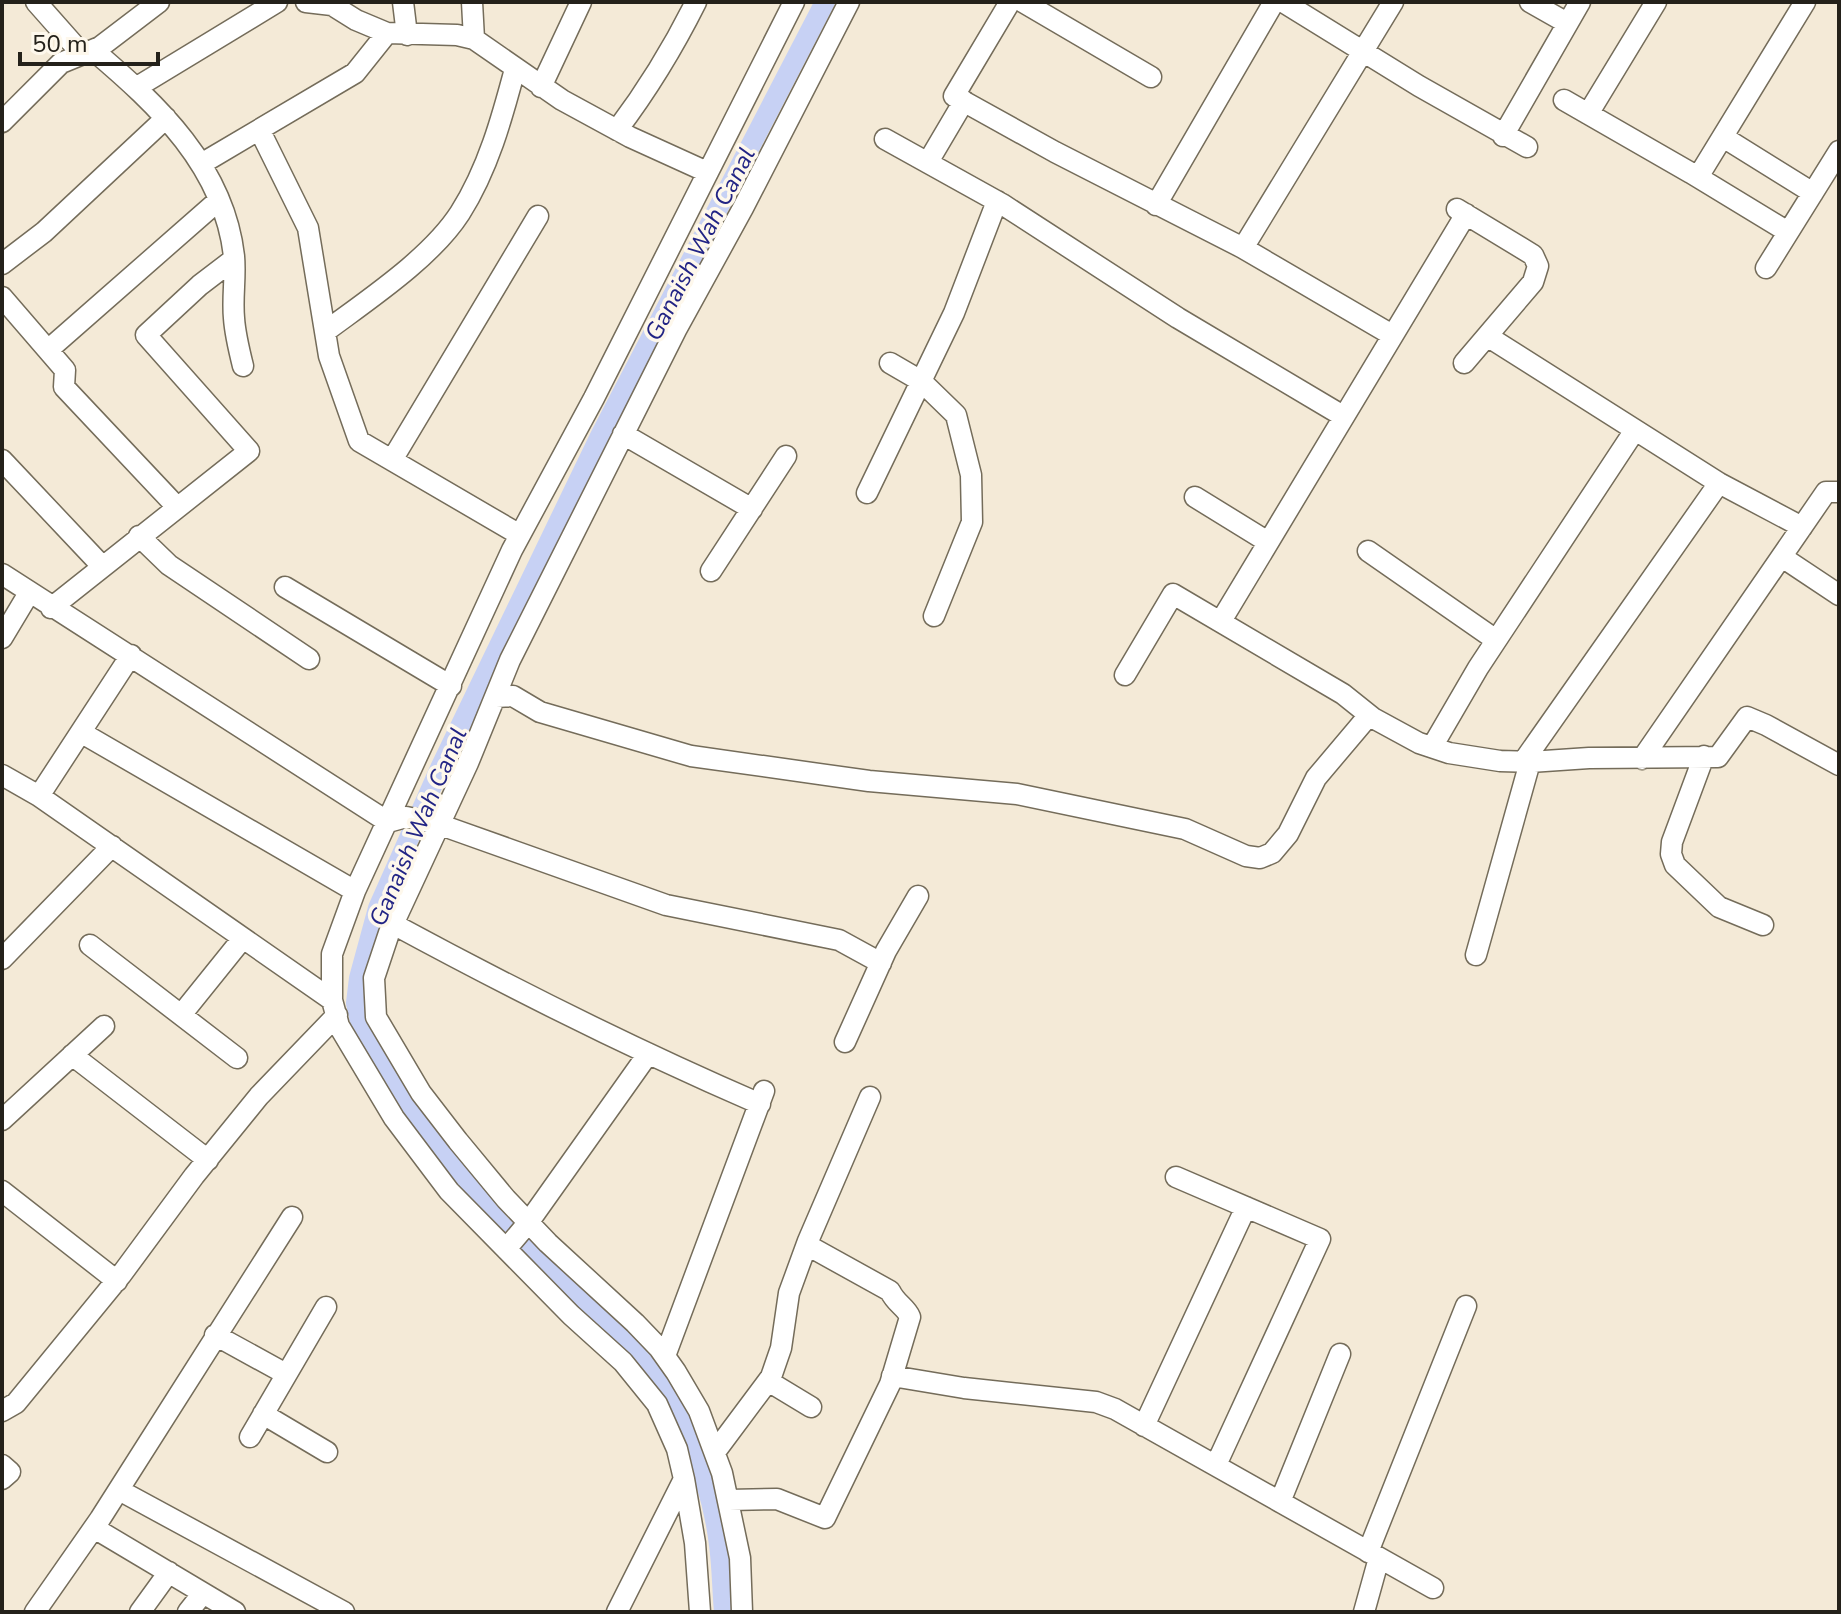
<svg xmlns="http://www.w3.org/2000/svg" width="1841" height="1614" viewBox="0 0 1841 1614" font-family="'Nunito Sans',sans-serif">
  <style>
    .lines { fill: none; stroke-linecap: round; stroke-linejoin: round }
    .canal { stroke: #c7d1f4; stroke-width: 20 }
    .minor-casing { stroke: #746c5a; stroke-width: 23 }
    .minor { stroke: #fff; stroke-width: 20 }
    .labels { text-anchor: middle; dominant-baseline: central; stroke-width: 7; stroke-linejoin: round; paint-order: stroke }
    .water-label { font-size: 24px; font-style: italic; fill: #222485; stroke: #fef8ec }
  </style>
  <rect width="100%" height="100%" fill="#f4ead7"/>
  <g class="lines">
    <!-- canal -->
    <path class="canal" d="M724 1612C722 1590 722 1567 719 1545 711 1477 682 1414 643 1359L500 1224 406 1101 385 1073 363 1035 356 1003 359 978 378 908 441 766 600 436 825 2"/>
    <!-- minor casing -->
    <g class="minor-casing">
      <path id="minor" d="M36 2 82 54
        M306 2 332 5 356 20 387 33 457 35 474 39 562 100 630 137 707 172
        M403 2 407 35
        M472 2 474 39
        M1010 2 954 96 1055 152 1243 248 1392 335
        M1023 2 1151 77
        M1283 2 1419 86 1527 147
        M1530 2 1567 23
        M93 50C158 105 224 167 234 256 236 277 232 297 234 318 235 334 239 350 243 366
        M137 87 277 2
        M541 87 581 2
        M1564 100 1691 173 1788 232
        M1588 114 1656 2
        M2 122 61 63 100 47 159 2
        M617 130C648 89 673 48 696 2
        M260 131 308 228 329 356 359 441 520 535
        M1503 136 1580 2
        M1723 137 1813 193
        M885 139 1002 204 1178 318 1343 416
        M928 162 964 101
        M201 164 355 73 387 33
        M1698 177 1805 2
        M1156 205 1274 2
        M1457 209 1533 255 1538 266 1533 282 1464 363
        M1243 248 1393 2
        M2 264 44 232 166 118
        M1766 268 1839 151
        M2 297 65 370 64 387 177 507
        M326 331C369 299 431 258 460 213 488 169 502 118 515 69
        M1487 336 1719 483 1802 527
        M48 350 219 200
        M890 363 921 381 956 415 971 475 972 522 934 616
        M623 434 752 509
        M2 460 102 566
        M392 460 538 216
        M867 493 954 313 997 201
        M1195 497 1268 542
        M139 536 169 565 309 659
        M1368 551 1496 640
        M1782 557 1839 595
        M711 571 786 456
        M2 574 388 822 406 817 438 824 666 905 839 940 881 963
        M285 587 451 686
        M51 608 249 451 146 335 200 285 234 259
        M1221 621 1466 214
        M2 638 29 593
        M1125 675 1173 594 1343 694 1373 718 1419 743 1449 753 1500 761 1530 762 1589 758 1718 757 1747 717 1766 725 1839 765
        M496 697 513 696 540 712 691 756 869 781 1017 794 1185 829 1246 856 1260 858 1272 853 1288 834 1316 778 1365 720 1373 718
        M82 733 355 891
        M1432 747 1478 668 1635 430
        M1704 756 1672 842 1671 854 1675 865 1719 907 1763 925
        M1642 759 1826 492H1839
        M1523 762 1719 483
        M2 775 39 796 332 1000
        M39 796 131 655
        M393 924C513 989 635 1050 760 1104
        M90 945 237 1058
        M1476 955 1530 762
        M2 959 112 846
        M181 1015 243 938
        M845 1042 886 951 918 896
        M72 1055 208 1160
        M2 1120 104 1026
        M1176 1177 1320 1239 1216 1465
        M2 1191 117 1281
        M506 1249 528 1223 648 1054
        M215 1335 286 1374
        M665 1356 764 1091
        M892 1376 964 1388 1096 1402 1115 1409 1433 1588
        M768 1381 811 1407
        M2 1411 16 1403 121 1275 194 1176 259 1096 337 1015
        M263 1414 327 1452
        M1144 1426 1246 1207
        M250 1437 326 1307
        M715 1452 771 1377 781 1348 789 1293 808 1241 870 1097
        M2 1465 10 1472 2 1479
        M119 1490 344 1612
        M729 1500 777 1499 825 1518 890 1384 910 1317C906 1307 896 1304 890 1291L807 1245
        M1280 1502 1340 1354
        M94 1528 235 1612
        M1368 1552 1466 1306
        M35 1612 100 1519 292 1217
        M140 1612 169 1572
        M188 1612 203 1593
        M617 1612 684 1479
        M700 1612 695 1543 684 1479 677 1449 657 1404 623 1362 571 1315 449 1191 394 1118 339 1026 332 1000V954L355 891 512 550 594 398 794 2
        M742 1612 740 1558 722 1473 699 1411 676 1372 659 1348 635 1323 548 1243 506 1199 458 1141 421 1093 376 1017 374 978 389 933 468 763 510 660 676 330 743 208 849 2
        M1364 1612 1379 1558"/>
    </g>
    <!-- minor -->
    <use href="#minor" class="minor"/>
  </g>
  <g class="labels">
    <!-- water labels -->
    <g class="water-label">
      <text transform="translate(700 244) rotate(-63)">Ganaish Wah Canal</text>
      <text transform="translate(418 827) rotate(-67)">Ganaish Wah Canal</text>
    </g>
  </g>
  <!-- border -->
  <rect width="1841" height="1614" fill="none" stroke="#24211a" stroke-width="8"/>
  <!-- scale -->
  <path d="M20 52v12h138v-12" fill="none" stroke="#24211a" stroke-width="4"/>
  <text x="32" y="52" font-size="24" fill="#24211a" stroke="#fef8ec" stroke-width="6" paint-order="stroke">50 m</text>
</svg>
